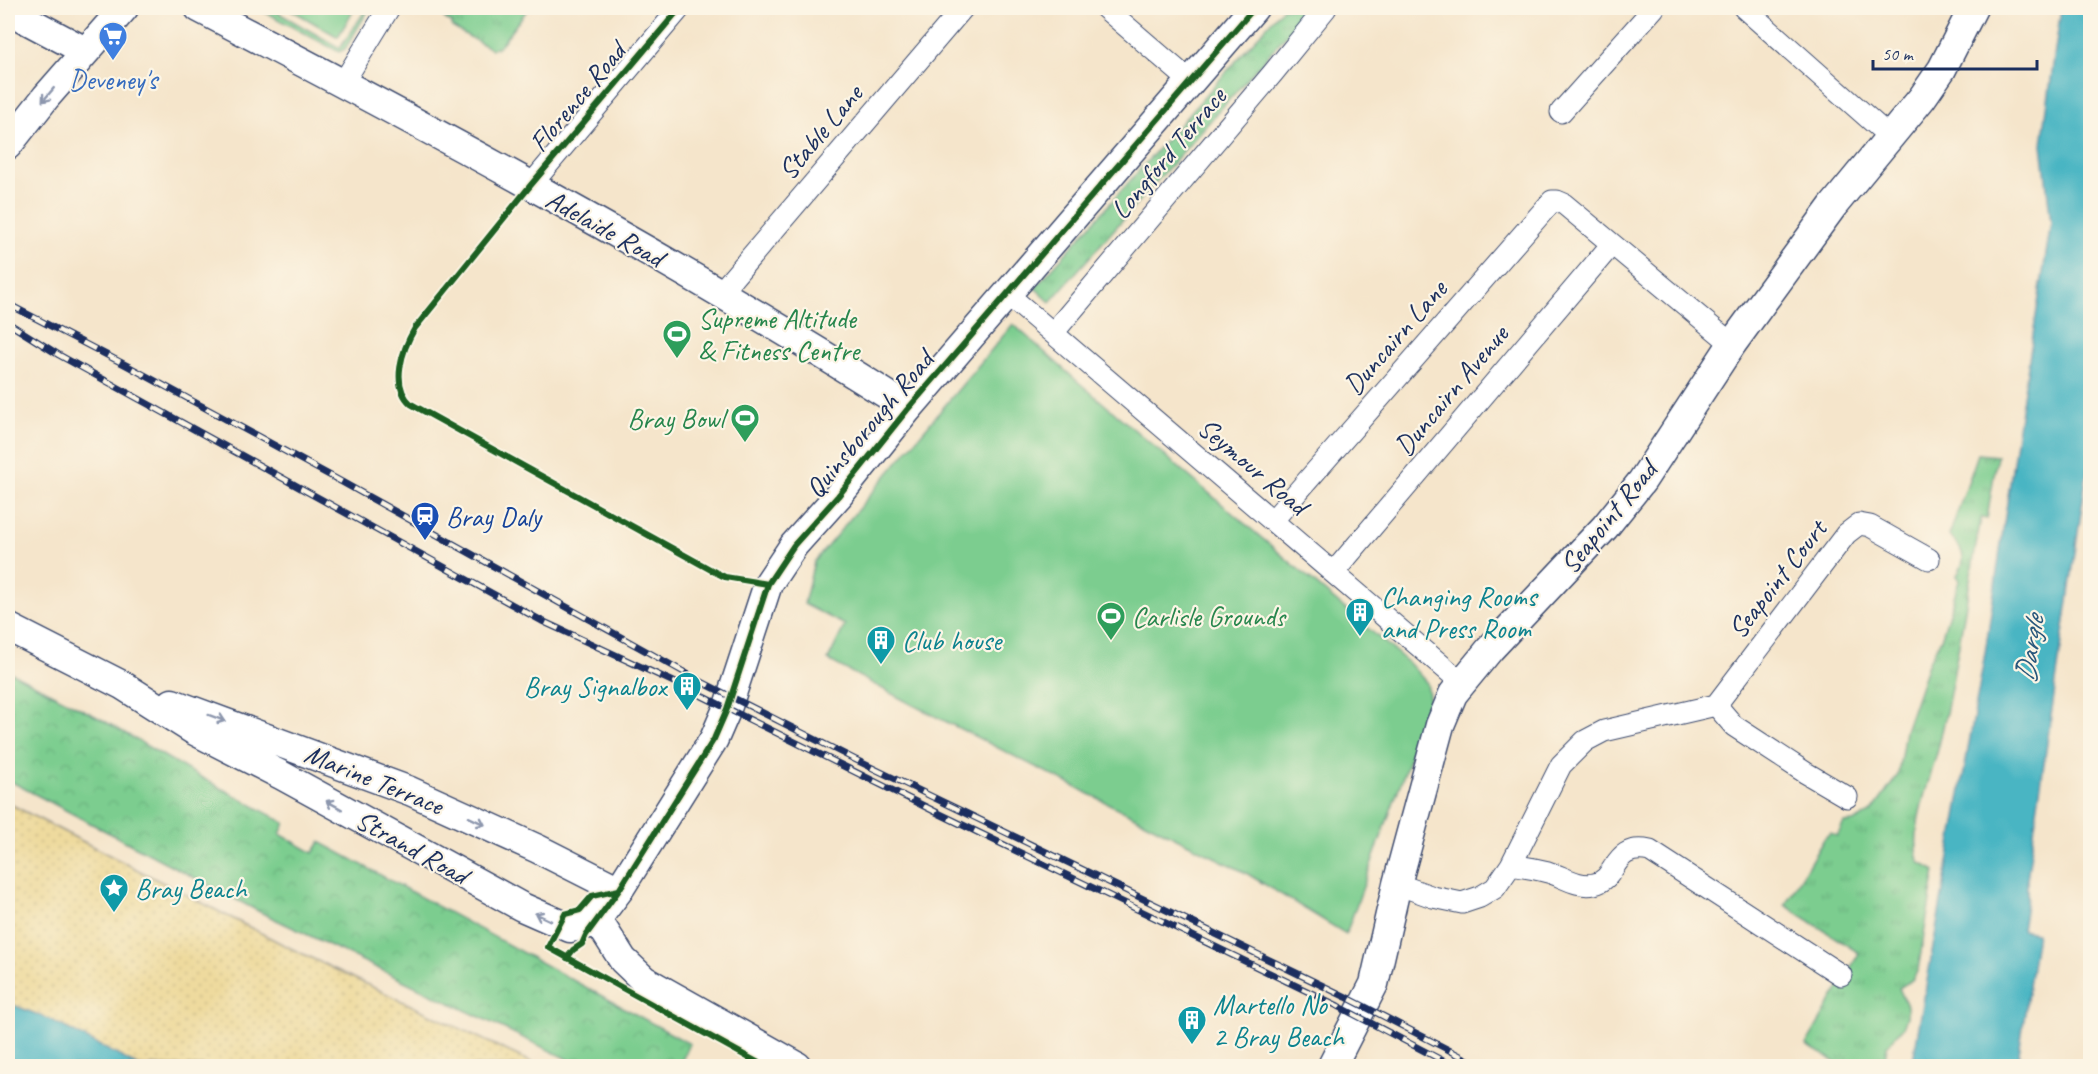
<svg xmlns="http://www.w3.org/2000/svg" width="2098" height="1074" viewBox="0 0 2098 1074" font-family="Caveat,sans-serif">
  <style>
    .grass { fill: url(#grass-tufts); stroke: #4b7e76; stroke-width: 1.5 }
    .sand { fill: url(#sand-dots); stroke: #84847e; stroke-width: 1.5 }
    .park { fill: url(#park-crowns); stroke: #4b7e76; stroke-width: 1.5 }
    .pitch { fill: #7bcd8f; stroke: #4b7e76; stroke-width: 1.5 }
    .water { fill: #48b5c3; stroke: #327290; stroke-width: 1.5 }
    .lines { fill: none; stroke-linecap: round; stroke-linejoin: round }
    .street-casing { stroke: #3c4a6e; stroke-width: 23 }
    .secondary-casing { stroke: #3c4a6e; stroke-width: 31 }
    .street { stroke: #fff; stroke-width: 21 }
    .secondary { stroke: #fff; stroke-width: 28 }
    .rail-casing { stroke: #1b2f5e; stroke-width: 7 }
    .rail { stroke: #fcf5e5; stroke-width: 4.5; stroke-dasharray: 14; stroke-linecap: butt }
    .cycleway-casing { stroke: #fcf5e5; stroke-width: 10 }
    .cycleway { stroke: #1b5e20; stroke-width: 6 }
    .oneway { stroke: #8d97ae }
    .labels { text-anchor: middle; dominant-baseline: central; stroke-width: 4.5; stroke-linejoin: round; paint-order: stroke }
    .shop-label { font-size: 28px; fill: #366cbe; stroke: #fcf5e5 }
    .street-label { font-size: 28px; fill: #1b2f5e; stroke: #fcf5e5 }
    .leisure-label { font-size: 28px; fill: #27864d; stroke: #fcf5e5; text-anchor: start }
    .transit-label { font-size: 28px; fill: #164399; stroke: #fcf5e5; text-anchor: start }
    .culture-label { font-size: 28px; fill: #0d838f; stroke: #fcf5e5; text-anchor: start }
    .water-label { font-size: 30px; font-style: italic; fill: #28577c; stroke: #fcf5e5 }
  </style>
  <defs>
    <pattern id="grass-tufts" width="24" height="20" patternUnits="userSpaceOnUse" patternTransform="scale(1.5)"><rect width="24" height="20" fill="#7bcd8f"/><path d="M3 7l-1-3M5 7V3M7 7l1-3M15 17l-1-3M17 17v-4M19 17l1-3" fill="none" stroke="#6ab07e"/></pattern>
    <pattern id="sand-dots" width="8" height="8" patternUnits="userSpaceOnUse" patternTransform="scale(1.5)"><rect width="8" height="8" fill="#eeda9e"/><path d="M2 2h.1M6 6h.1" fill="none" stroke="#ccbb8a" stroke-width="1.8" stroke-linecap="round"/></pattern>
    <pattern id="park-crowns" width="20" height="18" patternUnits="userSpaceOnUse" patternTransform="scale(1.5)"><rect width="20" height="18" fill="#7bcd8f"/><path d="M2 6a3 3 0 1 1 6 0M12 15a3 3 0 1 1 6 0" fill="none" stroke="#6ab07e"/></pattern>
  </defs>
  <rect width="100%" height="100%" fill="#fcf5e5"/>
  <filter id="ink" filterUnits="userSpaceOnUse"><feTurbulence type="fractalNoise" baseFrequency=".0167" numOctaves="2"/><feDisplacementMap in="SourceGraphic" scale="12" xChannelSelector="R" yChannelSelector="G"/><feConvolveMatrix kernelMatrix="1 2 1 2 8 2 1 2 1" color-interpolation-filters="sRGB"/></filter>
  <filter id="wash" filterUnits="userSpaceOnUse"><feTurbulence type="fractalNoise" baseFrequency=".008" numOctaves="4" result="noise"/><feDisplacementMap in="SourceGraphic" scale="24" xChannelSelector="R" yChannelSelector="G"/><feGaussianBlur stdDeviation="1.35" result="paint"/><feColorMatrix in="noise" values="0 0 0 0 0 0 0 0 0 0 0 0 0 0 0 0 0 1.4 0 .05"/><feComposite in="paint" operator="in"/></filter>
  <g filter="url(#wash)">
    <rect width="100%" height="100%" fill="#f5e5cb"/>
    <!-- grass -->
    <path class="grass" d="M257 8H270L340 48 367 8H370L345 49 339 52Z
      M450 8H525L528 9 499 47 491 49 452 27V23L444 18Z
      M1283 8H1310L1050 302 1035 288Z
      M1978 454 1997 456 1987 519 1981 518C1967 592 1957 667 1940 741 1932 779 1909 822 1919 862L1935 871 1918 970 1912 980 1899 988 1907 1006V1017L1903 1027 1887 1046 1884 1066H1843L1806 1045 1859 953 1785 905 1824 839 1830 833 1837 836 1844 823 1853 822 1872 812 1898 775 1905 731 1929 661 1941 639 1959 581 1957 575C1968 559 1963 548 1949 536Z"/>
    <!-- sand -->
    <path class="sand" d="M8 803 288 947 539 1066H138L51 1020 8 1003Z"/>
    <!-- park -->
    <path class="park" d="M8 671 101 719 186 769 285 823 280 834 313 853 320 842 690 1044 679 1066H582L260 912 8 780Z"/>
    <!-- pitch -->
    <path class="pitch" d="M288 8H355L338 37Z
      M1013 324 1076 380 1410 664 1427 683 1430 702 1346 934 1246 873 913 705 828 660 845 625 804 604 814 562Z"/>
    <!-- water -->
    <path class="water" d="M2061 8H2090V451L2027 879V897L2022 930 2037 933 2017 1066H1912L1985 653 2018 428 2051 223 2042 144Z
      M8 1003 51 1020 138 1066H8Z"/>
  </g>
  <g filter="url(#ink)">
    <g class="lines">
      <!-- street casing -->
      <g class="street-casing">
        <path id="street" d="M1105 8 1191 82
          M1744 8 1891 138
          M343 83 389 8
          M1561 112 1654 8
          M530 186 680 8
          M720 293 963 8
          M1007 294 1461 682
          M1053 333 1273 73 1326 8
          M1273 520 1552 201H1557L1564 204 1732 344
          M1334 572 1612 244
          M1716 705 1734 726 1806 773 1847 797
          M1511 865C1524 867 1536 869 1548 872 1562 876 1579 888 1594 884 1619 879 1611 843 1650 851L1841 975
          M1397 884 1433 897 1462 903 1480 897 1495 888 1511 865 1561 765 1585 741 1604 731 1716 705 1846 534 1859 524 1870 526 1929 559"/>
      </g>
      <!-- secondary casing -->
      <g class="secondary-casing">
        <path id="secondary" d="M199 8C435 131 670 257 894 399L907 410
          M8 10 85 51
          M8 145 46 97 124 8
          M8 627 122 685 193 730 281 775 522 907 570 928 590 924 597 919 619 890 714 739 727 709 768 584 794 545 838 496 907 410 1254 8
          M172 703 410 791 538 849 619 890
          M597 919 623 960 644 980 797 1066
          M1332 1066 1374 984 1397 884 1440 725 1453 694 1490 649 1605 527 1642 481 1732 344 1833 206 1922 98 1942 69 1973 8"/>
      </g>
      <!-- street -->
      <use href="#street" class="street"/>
      <!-- secondary -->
      <use href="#secondary" class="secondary"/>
      <!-- rail casing -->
      <g class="rail-casing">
        <path id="rail" d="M8 304 126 365 342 482 700 681 854 759 1346 997 1480 1066
          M8 323 59 355 542 621 678 684 940 814 1338 1006 1453 1066"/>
      </g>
      <!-- rail -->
      <use href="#rail" class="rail"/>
      <!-- cycleway casing -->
      <g class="cycleway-casing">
        <path id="cycleway" d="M680 8 530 186 415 328C402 350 390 385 411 404L715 572 725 577 768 584
          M619 890 592 896 580 910 565 914 548 947 764 1066
          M567 958 573 950 582 944 586 935 619 890 714 739 727 709 768 584 794 545 838 496 907 410 1254 8"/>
      </g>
      <!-- cycleway -->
      <use href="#cycleway" class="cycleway"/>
    </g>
    <!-- one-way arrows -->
    <defs><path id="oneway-shaft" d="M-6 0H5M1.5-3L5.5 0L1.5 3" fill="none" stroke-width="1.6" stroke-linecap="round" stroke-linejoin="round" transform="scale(1.5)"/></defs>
    <g class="oneway">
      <use href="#oneway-shaft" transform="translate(48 95) rotate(130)"/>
      <use href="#oneway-shaft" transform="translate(217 718) rotate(20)"/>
      <use href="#oneway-shaft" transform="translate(334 805) rotate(-151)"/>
      <use href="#oneway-shaft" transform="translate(477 821) rotate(25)"/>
      <use href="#oneway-shaft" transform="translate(543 917) rotate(-155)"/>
    </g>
  </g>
  <!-- icons -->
  <defs>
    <g id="supermarket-pin" transform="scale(1.5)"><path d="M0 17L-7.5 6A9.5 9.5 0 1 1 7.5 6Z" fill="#3f7fe0" stroke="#fcf5e5"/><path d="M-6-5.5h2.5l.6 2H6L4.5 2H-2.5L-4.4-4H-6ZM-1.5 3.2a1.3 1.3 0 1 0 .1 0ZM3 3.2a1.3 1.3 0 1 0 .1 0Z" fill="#fff"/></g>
    <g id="stadium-pin" transform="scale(1.5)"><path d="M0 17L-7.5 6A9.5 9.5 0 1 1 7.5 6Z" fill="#2e9e5b" stroke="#fcf5e5"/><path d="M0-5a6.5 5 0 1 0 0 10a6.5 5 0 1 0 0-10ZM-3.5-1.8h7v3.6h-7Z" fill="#fff"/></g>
    <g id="station-pin" transform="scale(1.5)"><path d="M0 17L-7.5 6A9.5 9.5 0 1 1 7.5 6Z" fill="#1a4fb4" stroke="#fcf5e5"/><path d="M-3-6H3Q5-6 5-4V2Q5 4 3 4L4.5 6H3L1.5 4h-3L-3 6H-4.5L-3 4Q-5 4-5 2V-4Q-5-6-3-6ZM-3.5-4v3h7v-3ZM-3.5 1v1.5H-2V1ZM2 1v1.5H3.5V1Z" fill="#fff"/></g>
    <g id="building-pin" transform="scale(1.5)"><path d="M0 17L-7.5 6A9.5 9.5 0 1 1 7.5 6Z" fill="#0f9aa8" stroke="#fcf5e5"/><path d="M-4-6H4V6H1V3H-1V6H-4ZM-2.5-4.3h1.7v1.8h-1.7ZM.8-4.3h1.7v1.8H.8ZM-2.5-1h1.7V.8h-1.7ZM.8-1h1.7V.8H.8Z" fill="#fff"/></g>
    <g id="sight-pin" transform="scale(1.5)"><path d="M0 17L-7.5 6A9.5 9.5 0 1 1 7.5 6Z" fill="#0f9aa8" stroke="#fcf5e5"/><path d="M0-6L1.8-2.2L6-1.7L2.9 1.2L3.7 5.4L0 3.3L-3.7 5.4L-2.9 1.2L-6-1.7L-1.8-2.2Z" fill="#fff"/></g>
  </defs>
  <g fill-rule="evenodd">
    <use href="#supermarket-pin" x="113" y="36"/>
    <use href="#stadium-pin" x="677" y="334"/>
    <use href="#stadium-pin" x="745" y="418"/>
    <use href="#station-pin" x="425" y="516"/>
    <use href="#building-pin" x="1360" y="612"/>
    <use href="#stadium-pin" x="1111" y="616"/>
    <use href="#building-pin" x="881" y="640"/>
    <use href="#building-pin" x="687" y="686"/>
    <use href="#sight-pin" x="114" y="888"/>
    <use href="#building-pin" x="1192" y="1020"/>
  </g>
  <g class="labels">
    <!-- shop labels -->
    <g class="shop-label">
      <text x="113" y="79">Deveney's</text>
    </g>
    <!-- street labels -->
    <g class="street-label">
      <text transform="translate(577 97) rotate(-50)">Florence Road</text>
      <text transform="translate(820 132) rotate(-50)">Stable Lane</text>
      <text transform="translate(1168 153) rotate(-50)">Longford Terrace</text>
      <text transform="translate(605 228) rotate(29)">Adelaide Road</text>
      <text transform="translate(1395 337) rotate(-49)">Duncairn Lane</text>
      <text transform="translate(1451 390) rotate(-50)">Duncairn Avenue</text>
      <text transform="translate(869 424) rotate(-50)">Quinsborough Road</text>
      <text transform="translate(1253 466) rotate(40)">Seymour Road</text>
      <text transform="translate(1608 517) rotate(-51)">Seapoint Road</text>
      <text transform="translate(1777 579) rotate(-52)">Seapoint Court</text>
      <text transform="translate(374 779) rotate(22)">Marine Terrace</text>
      <text transform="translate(412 847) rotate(29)">Strand Road</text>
    </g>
    <!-- leisure labels -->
    <g class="leisure-label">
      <text x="698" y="318">Supreme Altitude<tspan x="698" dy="32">&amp; Fitness Centre</tspan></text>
      <text x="724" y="418" text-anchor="end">Bray Bowl</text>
      <text x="1132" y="616">Carlisle Grounds</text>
    </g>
    <!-- transit labels -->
    <g class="transit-label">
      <text x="446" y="516">Bray Daly</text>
    </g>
    <!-- culture labels -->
    <g class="culture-label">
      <text x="1381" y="596">Changing Rooms<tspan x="1381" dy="32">and Press Room</tspan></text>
      <text x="902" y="640">Club house</text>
      <text x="666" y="686" text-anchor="end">Bray Signalbox</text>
      <text x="135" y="888">Bray Beach</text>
      <text x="1213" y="1004">Martello No<tspan x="1213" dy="32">2 Bray Beach</tspan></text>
    </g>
    <!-- water labels -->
    <g class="water-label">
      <text transform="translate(2029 649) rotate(-82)">Dargle</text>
    </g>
  </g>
  <!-- margin -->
  <rect width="2098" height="1074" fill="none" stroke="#fcf5e5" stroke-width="30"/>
  <!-- scale -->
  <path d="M1873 60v9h164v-9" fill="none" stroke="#1b2f5e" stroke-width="3"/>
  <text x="1882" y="60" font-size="18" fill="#1b2f5e" stroke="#fcf5e5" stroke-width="4.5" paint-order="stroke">50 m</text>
</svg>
